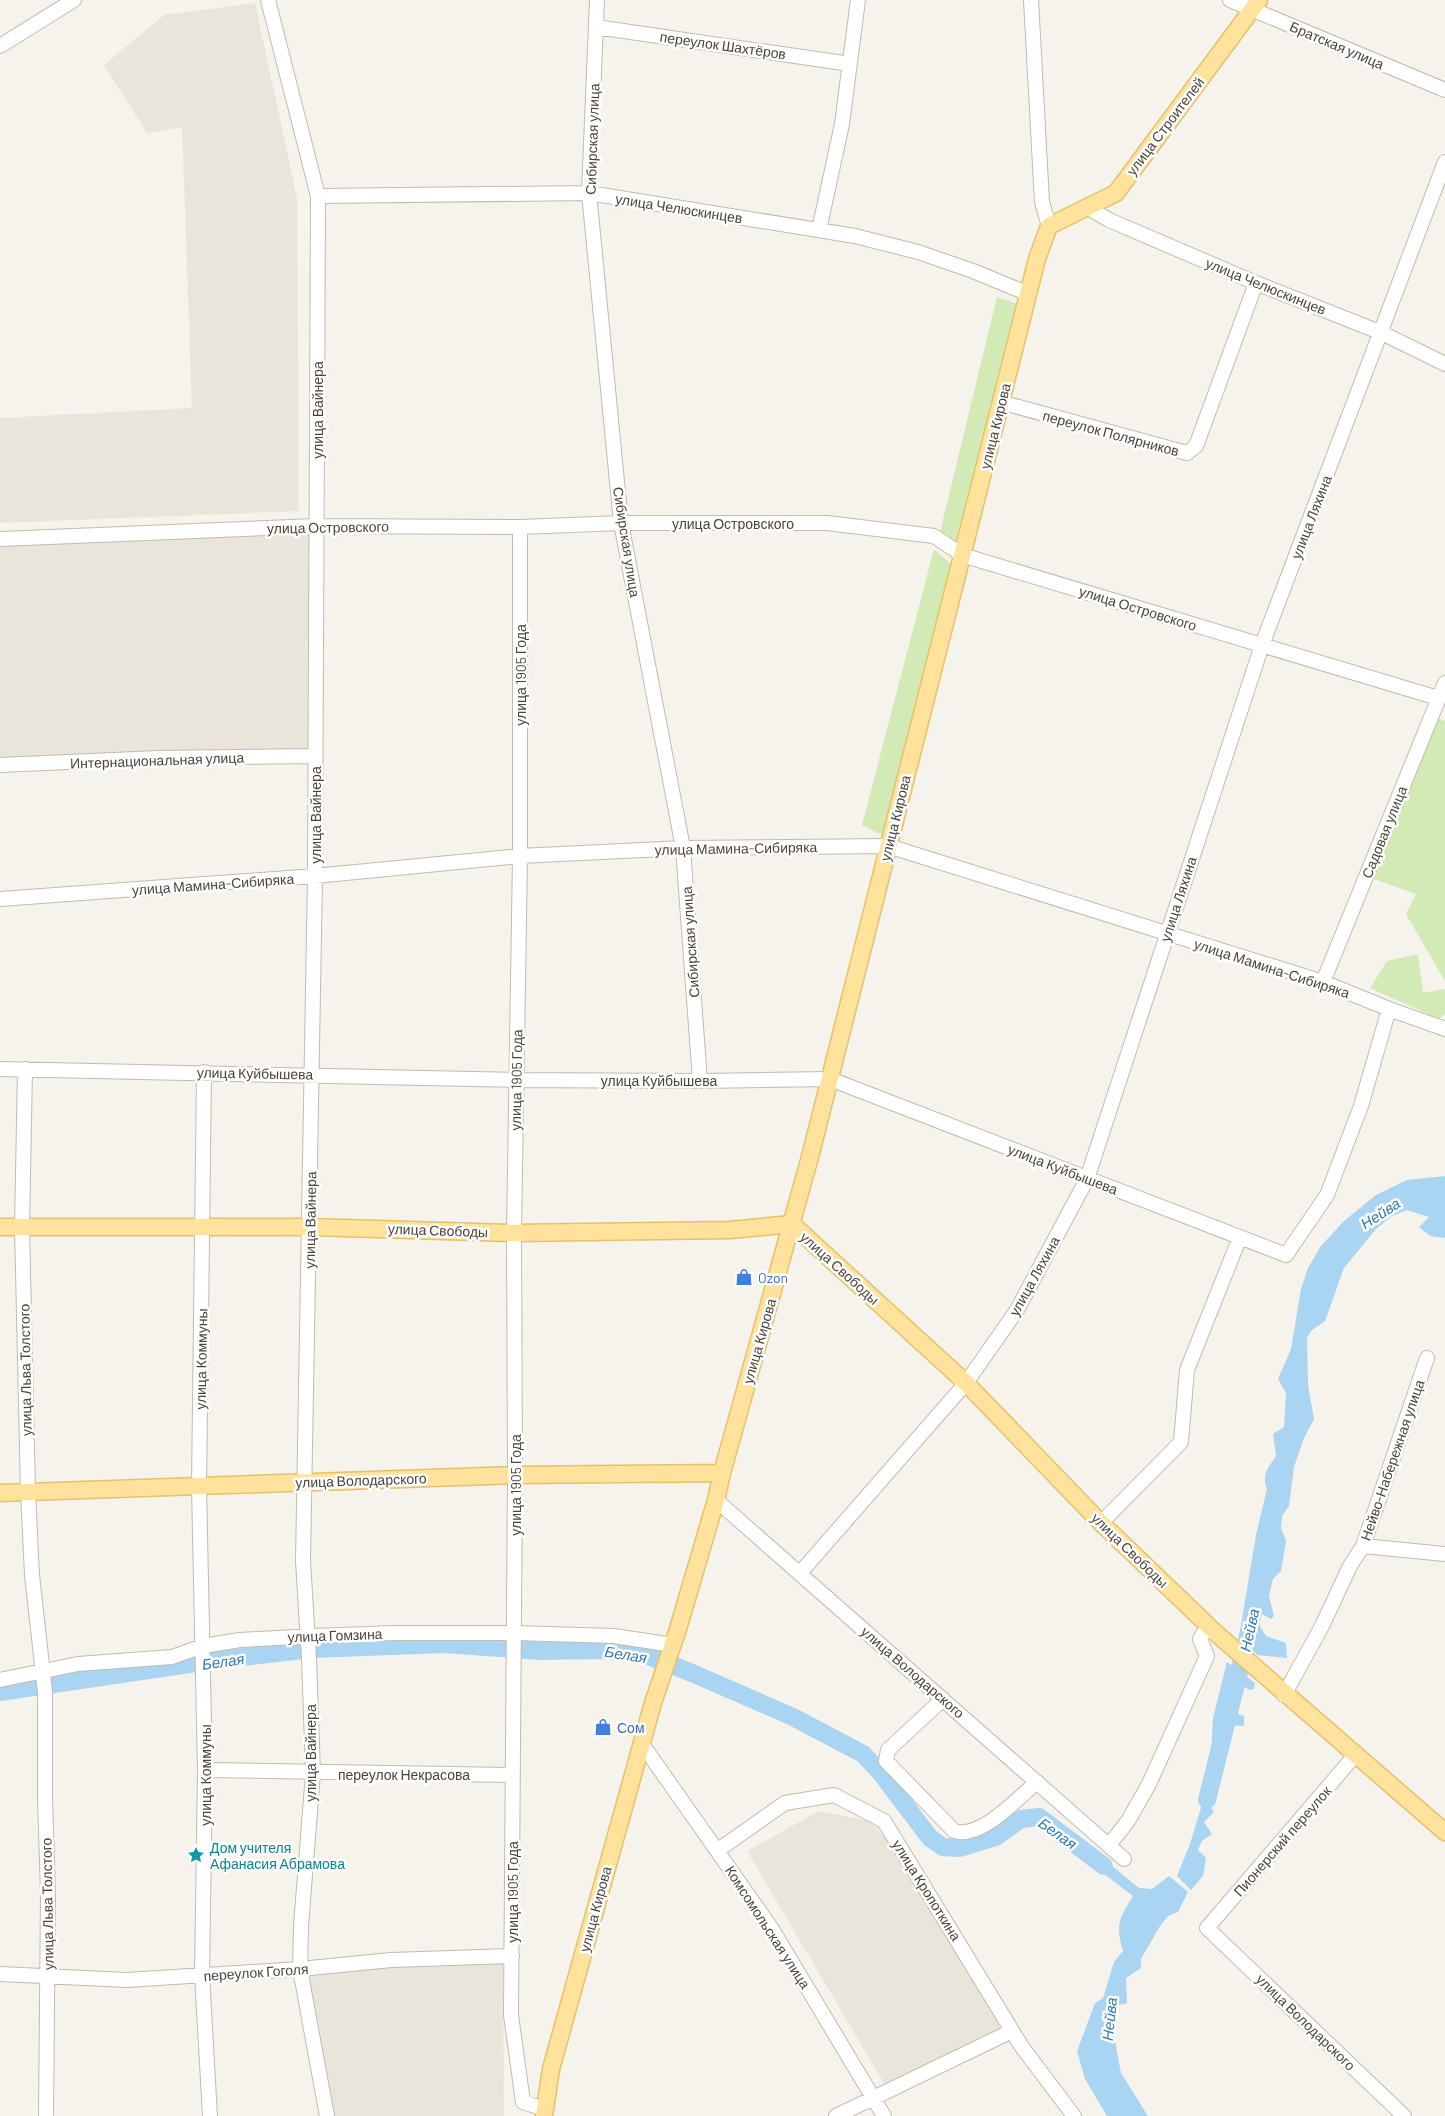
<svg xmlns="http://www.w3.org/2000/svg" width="1445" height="2116" viewBox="0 0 1445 2116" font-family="Barlow,sans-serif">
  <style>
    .residential { fill: #eae5da }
    .green { fill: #d2eab5 }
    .water { fill: #a9d4f2 }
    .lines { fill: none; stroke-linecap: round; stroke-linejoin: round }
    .river { stroke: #a9d4f2; stroke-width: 18 }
    .minor-casing { stroke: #c2bbae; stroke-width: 16 }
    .major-casing { stroke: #e6c16a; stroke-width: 19 }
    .minor { stroke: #fff; stroke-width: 14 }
    .major { stroke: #ffe39c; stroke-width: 16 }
    .labels { text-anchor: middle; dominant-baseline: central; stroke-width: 5; stroke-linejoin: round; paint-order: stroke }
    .street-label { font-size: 14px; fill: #4b4439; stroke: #fff }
    .shop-label { font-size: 14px; fill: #366cbe; stroke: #fff; text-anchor: start }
    .culture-label { font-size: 14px; fill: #0d838f; stroke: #fff; text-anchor: start }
    .water-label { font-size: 15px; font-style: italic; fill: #2e7ab2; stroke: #fff }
  </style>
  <rect width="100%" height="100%" fill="#f6f3ec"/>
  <!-- residential -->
  <path class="residential" d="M255 3 297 198 299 511 0 523V418L192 408 182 127 147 133 104 65 164 15Z
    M309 531 311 751 0 758V545Z
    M819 1811 870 1821 896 1849 1004 2027 885 2085 747 1851Z
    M503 1960 504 2116H334L306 1973Z"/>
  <!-- green -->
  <path class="green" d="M997 297 1017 304 958 543 940 532Z
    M934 549 951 564 884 836 862 825Z
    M1437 718 1445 721V981L1406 914 1416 894 1371 878Z
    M1418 954 1423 993 1445 989V1014L1439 1019 1370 988 1387 961Z"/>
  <!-- water -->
  <path class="water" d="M1445 1176V1238L1430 1236 1419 1227 1429 1217 1407 1210 1392 1216 1376 1229 1344 1268 1325 1321 1312 1330 1307 1338 1308 1385 1314 1419 1304 1438 1294 1467 1289 1506 1282 1516 1281 1528 1286 1541 1281 1571 1273 1579 1269 1596 1274 1616 1271 1619 1262 1614 1259 1625 1266 1636 1286 1643 1287 1658 1257 1655 1239 1637 1256 1535 1267 1489C1261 1476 1269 1466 1276 1456L1273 1434 1284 1427 1286 1393 1278 1379 1291 1349 1301 1289 1308 1268 1321 1246 1344 1221 1376 1195 1407 1180Z
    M1227 1662 1255 1683 1254 1689 1249 1690 1239 1682 1231 1712 1244 1716V1726L1227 1725 1223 1741 1226 1745 1216 1759 1211 1754 1213 1718Z
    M1211 1775 1219 1781 1217 1794 1209 1798 1210 1806 1214 1812 1204 1822 1212 1834 1202 1841 1198 1850 1206 1858 1203 1876 1191 1890 1177 1876 1190 1844Z
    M1086 1852H1095L1139 1888 1152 1889 1169 1876 1188 1892 1178 1912 1168 1916 1160 1926 1141 1959V1968L1126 1978 1127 2003 1115 2006 1112 2025 1121 2073 1148 2116H1107L1085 2079 1077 2051 1095 2003 1103 1998 1114 1962 1123 1951C1115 1924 1119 1919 1133 1896L1091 1864Z"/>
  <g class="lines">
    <!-- river -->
    <path class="river" d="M0 1692 209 1661 311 1649 445 1644 540 1651 606 1650 646 1655 692 1673 793 1717 863 1754 880 1772 930 1838 943 1847 960 1848 996 1837 1021 1819 1039 1817 1104 1866
      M1207 1800 1251 1624"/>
    <!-- minor casing -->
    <g class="minor-casing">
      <path id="minor" d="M268 0 318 196 315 876 303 1561 309 1658 313 1773 301 1926 300 1969 327 2116
        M597 0 589 193 621 523 683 848 700 1081
        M1031 0 1042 202 1049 226
        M1230 0 1445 90
        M596 27 850 64
        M0 46 74 0
        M318 196 589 193 855 236 918 252 973 271 1029 294
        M1087 207 1109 220 1256 283 1382 333 1445 364
        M819 230 842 124 858 0
        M1000 402 1187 453 1196 446 1256 283
        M520 527V856L514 1233 515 1475 511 2015 523 2102 544 2109
        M0 539 316 526 520 527 621 523H827L934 536 962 555 1438 698
        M0 765 159 758 314 756
        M0 899 315 876 520 856 683 848 888 846 1323 982 1389 1009 1445 1029
        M1323 982 1445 683
        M0 1069 516 1080 700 1081 830 1079 1286 1255 1327 1195 1361 1106 1389 1009
        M25 1069 22 1227 28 1492 32 1575 45 1692V1798L48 1894 46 2116
        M204 1072 199 1486 205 1770 202 1975 210 2116
        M716 1500 1124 1859
        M1101 1523 1181 1442 1187 1370 1240 1237
        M1363 1546 1445 1554
        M800 1573 966 1383 1017 1310 1087 1179 1262 645 1445 162
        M0 1680 78 1664 172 1657 203 1646 240 1640 314 1636 395 1633H514L614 1636 673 1645
        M1284 1695 1322 1626 1350 1566 1363 1546 1427 1358
        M943 1699 888 1750 886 1761 954 1831C980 1840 1018 1798 1037 1782
        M642 1744 772 1929 884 2116
        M1356 1754 1207 1928 1404 2116
        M205 1770 513 1775
        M1109 1845 1128 1821 1149 1784 1207 1656 1200 1639 1208 1626
        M718 1850 785 1803 834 1795 884 1821 1022 2047 1074 2116
        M0 1974 127 1980 300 1969 391 1960 512 1956
        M836 2116 1012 2031"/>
    </g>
    <!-- major casing -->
    <g class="major-casing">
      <path id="major" d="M0 1227H310L514 1233 730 1230 792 1224 966 1383 1101 1523 1218 1635 1445 1832
        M0 1493 515 1475 722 1473
        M544 2116 551 2069 653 1703 678 1629 716 1500 722 1473 810 1157 1037 259 1049 226 1116 193 1259 0"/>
    </g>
    <!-- minor -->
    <use href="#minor" class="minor"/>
    <!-- major -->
    <use href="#major" class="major"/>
  </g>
  <!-- icons -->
  <defs>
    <g id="shop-bare" transform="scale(1.35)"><path d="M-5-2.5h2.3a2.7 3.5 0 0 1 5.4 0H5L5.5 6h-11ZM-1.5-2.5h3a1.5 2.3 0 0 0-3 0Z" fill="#3f7fe0" stroke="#fff" stroke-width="2.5" paint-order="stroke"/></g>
    <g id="sight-bare" transform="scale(1.35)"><path d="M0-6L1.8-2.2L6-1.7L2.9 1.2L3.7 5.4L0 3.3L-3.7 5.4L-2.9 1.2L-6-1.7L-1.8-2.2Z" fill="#0f9aa8" stroke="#fff" stroke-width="2.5" paint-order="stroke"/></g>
  </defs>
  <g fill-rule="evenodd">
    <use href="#shop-bare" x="744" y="1277"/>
    <use href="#shop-bare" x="603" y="1727"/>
    <use href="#sight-bare" x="196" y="1855"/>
  </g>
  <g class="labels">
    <!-- street labels -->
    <g class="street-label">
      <text transform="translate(723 45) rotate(8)">переулок Шахтёров</text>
      <text transform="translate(1337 45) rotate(23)">Братская улица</text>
      <text transform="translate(1165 126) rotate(-53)">улица Строителей</text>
      <text transform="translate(592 139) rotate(-88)">Сибирская улица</text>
      <text transform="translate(679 208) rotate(9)">улица Челюскинцев</text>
      <text transform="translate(1266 286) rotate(22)">улица Челюскинцев</text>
      <text transform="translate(317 410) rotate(-90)">улица Вайнера</text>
      <text transform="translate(995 426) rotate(-76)">улица Кирова</text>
      <text transform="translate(1111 433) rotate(15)">переулок Полярников</text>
      <text transform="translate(1311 517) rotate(-69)">улица Ляхина</text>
      <text x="733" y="523">улица Островского</text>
      <text transform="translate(328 527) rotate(-1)">улица Островского</text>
      <text transform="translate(627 542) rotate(81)">Сибирская улица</text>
      <text transform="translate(1138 608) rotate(17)">улица Островского</text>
      <text transform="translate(520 675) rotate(-90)">улица 1905 Года</text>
      <text transform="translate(157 760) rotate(-2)">Интернациональная улица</text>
      <text transform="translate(315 815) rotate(-90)">улица Вайнера</text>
      <text transform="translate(895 818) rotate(-76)">улица Кирова</text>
      <text transform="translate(1384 832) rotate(-68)">Садовая улица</text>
      <text transform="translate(736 848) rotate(-1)">улица Мамина-Сибиряка</text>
      <text transform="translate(213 884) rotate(-4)">улица Мамина-Сибиряка</text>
      <text transform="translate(1178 899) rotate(-72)">улица Ляхина</text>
      <text transform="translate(690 942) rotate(-94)">Сибирская улица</text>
      <text transform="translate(1272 968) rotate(18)">улица Мамина-Сибиряка</text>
      <text transform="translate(255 1073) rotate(1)">улица Куйбышева</text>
      <text transform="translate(516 1080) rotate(-89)">улица 1905 Года</text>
      <text x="659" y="1080">улица Куйбышева</text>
      <text transform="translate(1063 1169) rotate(21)">улица Куйбышева</text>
      <text transform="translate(310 1220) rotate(-89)">улица Вайнера</text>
      <text transform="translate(438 1230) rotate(2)">улица Свободы</text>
      <text transform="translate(840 1268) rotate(42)">улица Свободы</text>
      <text transform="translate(1034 1276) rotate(-61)">улица Ляхина</text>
      <text transform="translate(759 1341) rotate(-74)">улица Кирова</text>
      <text transform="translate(201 1359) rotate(-89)">улица Коммуны</text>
      <text transform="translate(25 1370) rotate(-91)">улица Льва Толстого</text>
      <text transform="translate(1392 1460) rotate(-71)">Нейво-Набережная улица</text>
      <text transform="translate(361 1480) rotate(-2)">улица Володарского</text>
      <text transform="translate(515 1485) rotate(-90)">улица 1905 Года</text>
      <text transform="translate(1130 1550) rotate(44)">улица Свободы</text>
      <text transform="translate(335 1635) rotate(-2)">улица Гомзина</text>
      <text transform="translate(913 1672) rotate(41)">улица Володарского</text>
      <text transform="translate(310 1753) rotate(-90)">улица Вайнера</text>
      <text x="404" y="1774">переулок Некрасова</text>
      <text transform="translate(205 1775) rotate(-90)">улица Коммуны</text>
      <text transform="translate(1282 1841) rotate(-49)">Пионерский переулок</text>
      <text transform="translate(927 1890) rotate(58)">улица Кропоткина</text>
      <text transform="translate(512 1892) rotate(-90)">улица 1905 Года</text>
      <text transform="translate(47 1904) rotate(-91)">улица Льва Толстого</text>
      <text transform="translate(595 1909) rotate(-75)">улица Кирова</text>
      <text transform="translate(768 1927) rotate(57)">Комсомольская улица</text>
      <text transform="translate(256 1972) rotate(-4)">переулок Гоголя</text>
      <text transform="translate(1306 2022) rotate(44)">улица Володарского</text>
    </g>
    <!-- shop labels -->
    <g class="shop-label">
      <text x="758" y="1277">Ozon</text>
      <text x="617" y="1727">Сом</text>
    </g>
    <!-- culture labels -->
    <g class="culture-label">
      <text x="210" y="1847">Дом учителя<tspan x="210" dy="16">Афанасия Абрамова</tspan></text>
    </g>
    <!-- water labels -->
    <g class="water-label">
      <text transform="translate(1380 1213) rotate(-33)">Нейва</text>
      <text transform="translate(1249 1630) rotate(-78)">Нейва</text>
      <text transform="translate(626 1654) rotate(9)">Белая</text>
      <text transform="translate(223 1661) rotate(-8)">Белая</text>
      <text transform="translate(1058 1833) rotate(35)">Белая</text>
      <text transform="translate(1109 2019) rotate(-84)">Нейва</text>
    </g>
  </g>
</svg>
